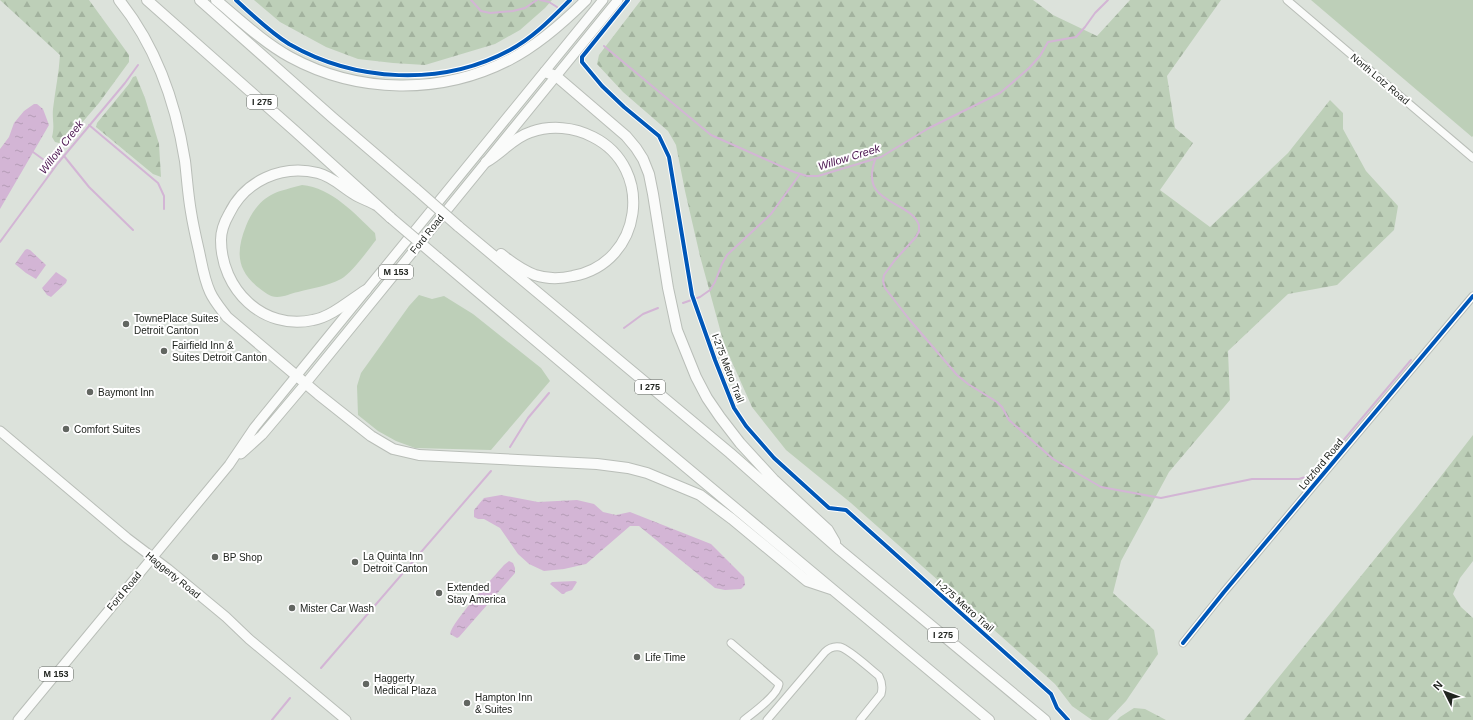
<svg xmlns="http://www.w3.org/2000/svg" width="1473" height="720" viewBox="0 0 1473 720" font-family="Helvetica,sans-serif">
  <style>
    .grass { fill: #bdcfb8 }
    .forest { fill: url(#forest-firs) }
    .water { fill: url(#water-ripples) }
    .lines { fill: none; stroke-linecap: round; stroke-linejoin: round }
    .stream { stroke: #d3b5d5; stroke-width: 2 }
    .minor-casing { stroke: #b9beb8; stroke-width: 9 }
    .major-casing { stroke: #b9beb8; stroke-width: 11 }
    .highway-casing { stroke: #b9beb8; stroke-width: 12 }
    .minor { stroke: #fafbfa; stroke-width: 7 }
    .major { stroke: #fafbfa; stroke-width: 9 }
    .highway { stroke: #fafbfa; stroke-width: 10 }
    .highway-bridge-casing { stroke: #b9beb8; stroke-width: 12; stroke-linecap: butt }
    .highway-bridge { stroke: #fafbfa; stroke-width: 10 }
    .cycleway-casing { stroke: #fff; stroke-width: 6 }
    .cycleway { stroke: #0057b8; stroke-width: 4 }
    .poi-dot { fill: #626661; stroke: #fff; stroke-width: 1.5 }
    .labels { text-anchor: middle; dominant-baseline: central; stroke-width: 4; stroke-linejoin: round; paint-order: stroke }
    .shield { fill: #fff; stroke: #636662; stroke-width: 1 }
    .shield-label { font-size: 9px; font-weight: bold; fill: #20241f }
    .street-label { font-size: 10px; fill: #20241f; stroke: #fff }
    .poi-label { font-size: 10px; fill: #20241f; stroke: #fff; text-anchor: start }
    .water-label { font-size: 11px; font-style: italic; fill: #4b1650; stroke: #fff }
  </style>
  <defs>
    <pattern id="forest-firs" width="22" height="20" patternUnits="userSpaceOnUse"><rect width="22" height="20" fill="#bdcfb8"/><path d="M5 1l3.5 6h-7zM16 11l3.5 6h-7z" fill="#a2b29e"/></pattern>
    <pattern id="water-ripples" width="26" height="14" patternUnits="userSpaceOnUse"><rect width="26" height="14" fill="#d3b5d5"/><path d="M2 4q2-2 4 0t4 0M15 11q2-2 4 0t4 0" fill="none" stroke="#b59cb6"/></pattern>
  </defs>
  <rect width="100%" height="100%" fill="#dce2db"/>
  <!-- grass -->
  <path class="grass" d="M1311 0H1473V136L1472 137Z
    M302 185C332 188 354 213 375 233L376 240C368 250 352 273 341 279 327 286 313 288 298 292 291 293 285 297 277 297 270 297 264 292 259 288 236 270 236 251 246 226 251 213 260 200 273 194 281 190 292 188 302 185Z
    M419 295 432 299 444 296 473 314 541 368 550 381 491 450 415 448 396 441 378 431 358 415 357 386 361 373 409 306Z"/>
  <!-- forest -->
  <path class="forest" d="M0 0H89L129 55V62L99 103 67 140 59 143 55 142 52 137C55 125 52 120 53 109 55 91 59 73 60 55Z
    M254 0H552L545 8 520 30 495 44 425 65 393 63 358 59 326 47 280 22Z
    M641 0H1033L1053 15 1097 36 1130 0H1221L1167 76 1175 128 1193 143 1160 190 1210 227 1288 153 1330 100 1343 113V129L1366 171 1398 206 1394 230 1337 285 1288 294 1228 351 1230 400 1169 472 1121 561 1113 593 1154 630 1158 654 1126 701 1108 720H1092L1072 706 1055 684 851 503 786 450 752 407 724 344 700 256 685 191 676 145 668 131 623 92 597 64 599 55Z
    M136 76 145 98 159 144 161 177 153 174 96 127 97 123 129 84 133 77Z
    M1473 435V561L1460 578 1453 594 1461 607 1473 618V720H1244L1417 507Z
    M1134 708 1145 709 1166 720H1117L1120 717Z"/>
  <!-- water -->
  <path class="water" d="M34 104H37L43 109 49 125 0 209V149L9 137 14 123 24 111Z
    M27 249 30 250 46 265 36 279 26 273 15 264 25 250Z
    M56 272 65 278 67 280 66 283 51 297 47 295 42 288Z
    M501 495 538 502 577 500 594 504 603 512 616 515 630 512 711 544 744 577 745 585 741 589 725 590 715 588 639 526H630L586 564 564 569 544 571 529 564 518 554 500 528 484 519H478L474 517V510L484 498Z
    M509 561 513 563 515 568V573L459 637 457 638 450 634C453 620 493 578 504 565Z
    M575 581 577 582 572 590 566 592 564 594H562L550 584 552 582Z"/>
  <g class="lines">
    <!-- stream -->
    <path class="stream" d="M471 0 481 11 490 13 513 11 525 8 537 0
      M540 0 549 2 557 7
      M604 46 711 135 794 172 807 176H818L881 157 929 128 1000 93 1012 83 1029 68 1040 56 1048 42 1076 37 1085 27 1095 13 1108 0
      M89 125 158 183 164 196V209
      M33 152 44 160 53 169
      M64 156 89 187 133 230
      M875 160C859 205 909 199 919 225V231L916 237 895 260 884 275 883 281 885 288 909 319 957 375 968 384 997 402 1002 407 1009 420 1053 459 1101 487 1161 498 1252 479H1299L1315 474 1411 360
      M0 242 58 163 125 83 138 65
      M683 303 700 297 710 290 715 282 722 264 727 255 771 214 800 174
      M624 328 643 314 658 308
      M510 447 528 418 549 393
      M321 668 491 471
      M272 720 290 698"/>
    <!-- minor casing -->
    <g class="minor-casing">
      <path id="minor" d="M1287 0 1473 158
        M731 643 779 684C778 695 753 713 744 720
        M1183 643 1224 592 1473 296
        M767 720 825 652C829 648 834 646 840 647 849 649 870 669 879 676 882 682 883 687 881 694L860 720"/>
    </g>
    <!-- major casing -->
    <g class="major-casing">
      <path id="major" d="M0 431 127 538 168 569 226 617 249 639 346 720
        M241 454 262 435 306 383 618 0
        M18 720 229 465 254 428 297 375 603 0"/>
    </g>
    <!-- highway casing -->
    <g class="highway-casing">
      <path id="highway" d="M119 0C156 46 176 104 185 161 187 178 188 195 191 212 193 225 196 238 199 251 202 265 204 279 210 292 214 301 221 309 227 317L318 394 371 436 393 449 419 455 597 464 628 468 647 473 700 495 732 519 807 581 831 589
        M147 0 295 131 391 218
        M200 0 333 118 416 189
        M216 0C240 20 263 42 290 57 358 94 441 95 509 60 538 45 563 23 586 0
        M545 72 556 76 626 136 636 148 643 159 649 174 653 194 668 288 677 330 696 377 707 398 720 417 740 443 774 480 828 530 835 542
        M486 162C502 153 514 137 531 132 551 125 574 127 593 137 655 168 643 263 573 276 560 279 547 279 535 275 522 270 511 262 501 254
        M458 226 730 453 840 550 1045 720
        M438 258 650 437 989 720
        M366 290C350 300 331 317 313 320 263 331 221 289 221 240 221 232 225 221 229 214 245 181 281 164 318 173 334 177 345 190 359 197 365 200 371 202 376 205"/>
    </g>
    <!-- minor -->
    <use href="#minor" class="minor"/>
    <!-- major -->
    <use href="#major" class="major"/>
    <!-- highway -->
    <use href="#highway" class="highway"/>
    <!-- highway-bridge casing -->
    <g class="highway-bridge-casing">
      <path id="highway-bridge" d="M416 189 458 226
        M391 218 438 258"/>
    </g>
    <!-- highway-bridge -->
    <use href="#highway-bridge" class="highway-bridge"/>
    <!-- cycleway casing -->
    <g class="cycleway-casing">
      <path id="cycleway" d="M236 0C252 15 270 32 289 44 355 82 442 87 510 50 533 38 551 19 570 0
        M628 0 582 57V62L602 86 624 107 659 136 669 157 692 295 715 360 734 408 746 426 774 458 829 508 846 510 1051 694 1057 708 1068 720
        M1183 643 1224 592 1473 296"/>
    </g>
    <!-- cycleway -->
    <use href="#cycleway" class="cycleway"/>
  </g>
  <!-- markers -->
  <g class="poi-dot">
    <circle cx="126" cy="324" r="4"/>
    <circle cx="164" cy="351" r="4"/>
    <circle cx="90" cy="392" r="4"/>
    <circle cx="66" cy="429" r="4"/>
    <circle cx="215" cy="557" r="4"/>
    <circle cx="355" cy="562" r="4"/>
    <circle cx="439" cy="593" r="4"/>
    <circle cx="292" cy="608" r="4"/>
    <circle cx="637" cy="657" r="4"/>
    <circle cx="366" cy="684" r="4"/>
    <circle cx="467" cy="703" r="4"/>
  </g>
  <g class="labels">
    <!-- shield labels -->
    <g class="shield">
      <rect x="247" y="95" width="30" height="14" rx="3"/>
      <rect x="379" y="265" width="34" height="14" rx="3"/>
      <rect x="635" y="380" width="30" height="14" rx="3"/>
      <rect x="928" y="628" width="30" height="14" rx="3"/>
      <rect x="39" y="667" width="34" height="14" rx="3"/>
    </g>
    <g class="shield-label">
      <text x="262" y="102">I 275</text>
      <text x="396" y="272">M 153</text>
      <text x="650" y="387">I 275</text>
      <text x="943" y="635">I 275</text>
      <text x="56" y="674">M 153</text>
    </g>
    <!-- street labels -->
    <g class="street-label">
      <text transform="translate(1380 79) rotate(40)">North Lotz Road</text>
      <text transform="translate(427 234) rotate(-51)">Ford Road</text>
      <text transform="translate(728 368) rotate(69)">I-275 Metro Trail</text>
      <text transform="translate(1321 464) rotate(-50)">Lotzford Road</text>
      <text transform="translate(173 575) rotate(39)">Haggerty Road</text>
      <text transform="translate(124 591) rotate(-50)">Ford Road</text>
      <text transform="translate(965 606) rotate(41)">I-275 Metro Trail</text>
    </g>
    <!-- poi labels -->
    <g class="poi-label">
      <text x="134" y="318">TownePlace Suites<tspan x="134" dy="12">Detroit Canton</tspan></text>
      <text x="172" y="345">Fairfield Inn &amp;<tspan x="172" dy="12">Suites Detroit Canton</tspan></text>
      <text x="98" y="392">Baymont Inn</text>
      <text x="74" y="429">Comfort Suites</text>
      <text x="363" y="556">La Quinta Inn<tspan x="363" dy="12">Detroit Canton</tspan></text>
      <text x="223" y="557">BP Shop</text>
      <text x="447" y="587">Extended<tspan x="447" dy="12">Stay America</tspan></text>
      <text x="300" y="608">Mister Car Wash</text>
      <text x="645" y="657">Life Time</text>
      <text x="374" y="678">Haggerty<tspan x="374" dy="12">Medical Plaza</tspan></text>
      <text x="475" y="697">Hampton Inn<tspan x="475" dy="12">&amp; Suites</tspan></text>
    </g>
    <!-- water labels -->
    <g class="water-label">
      <text transform="translate(61 147) rotate(-52)">Willow Creek</text>
      <text transform="translate(849 157) rotate(-17)">Willow Creek</text>
    </g>
  </g>
  <!-- north arrow -->
  <g transform="translate(1445 692) rotate(312)" stroke="#ffffff" stroke-width="3" paint-order="stroke">
  <path d="M0-3L7 15L0 10L-7 15Z" fill="#20241f"/>
  <text y="-6" font-size="11" font-weight="bold" text-anchor="middle" fill="#20241f">N</text>
  </g>
</svg>
